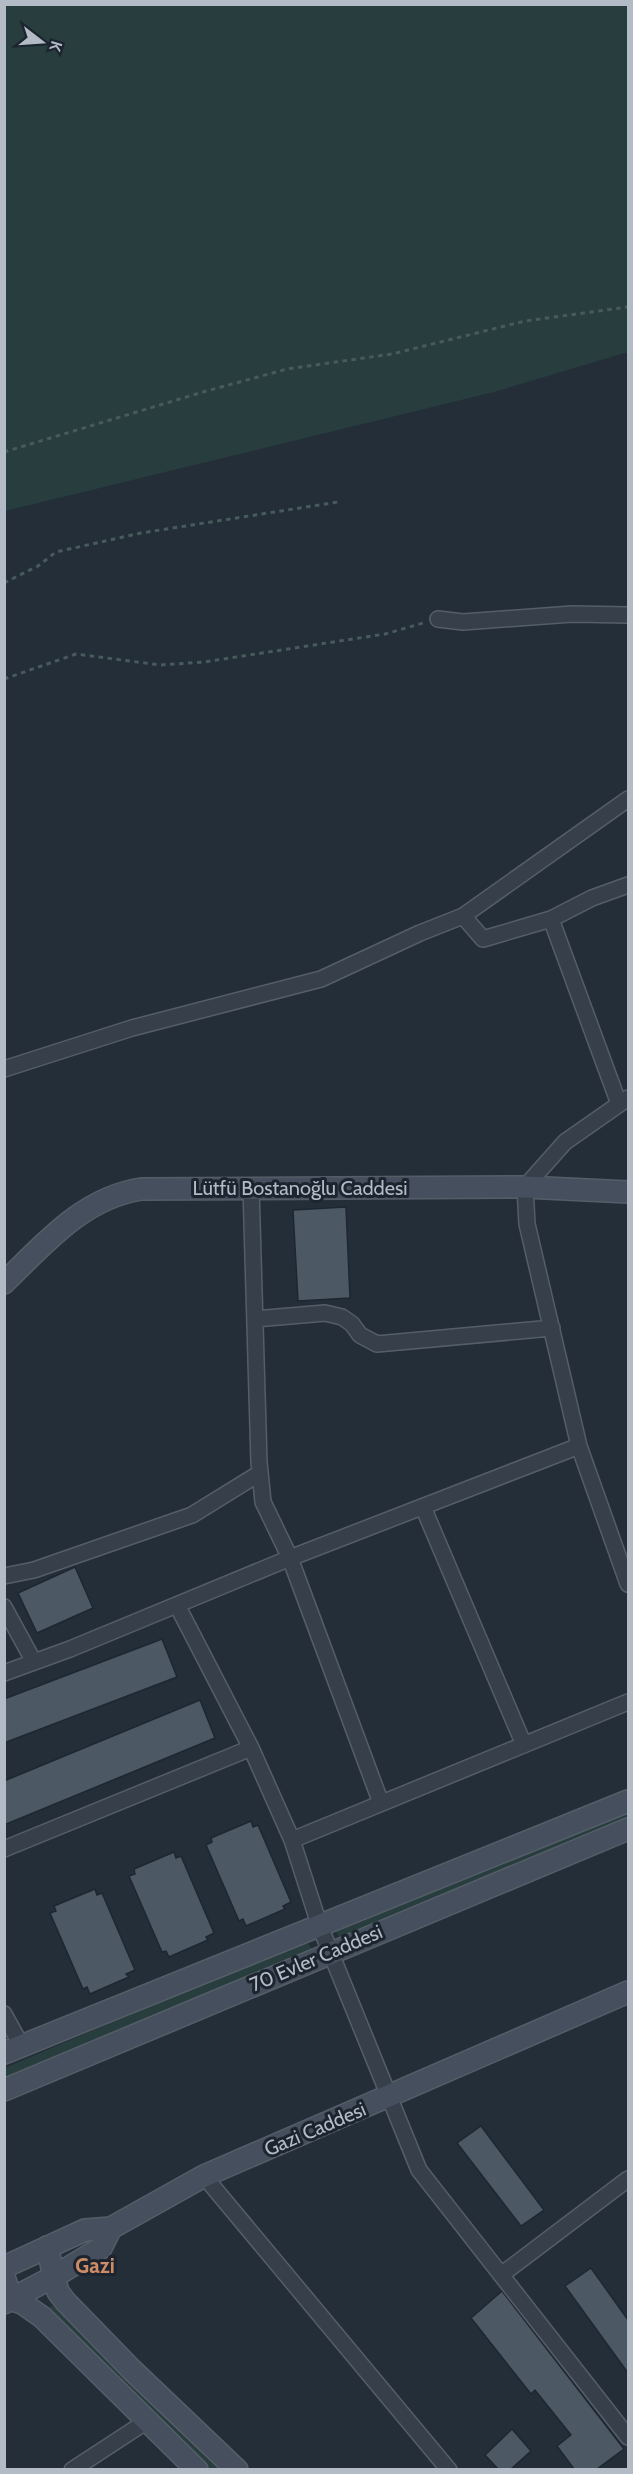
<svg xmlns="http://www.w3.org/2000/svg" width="633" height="2474" viewBox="0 0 633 2474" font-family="Cabin,sans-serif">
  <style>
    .green { fill: #283d3d }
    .building { fill: #4c5965; stroke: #1e2731; stroke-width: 1.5 }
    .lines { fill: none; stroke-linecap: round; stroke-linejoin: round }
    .street-casing { stroke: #555e68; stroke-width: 18 }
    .secondary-casing { stroke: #555e68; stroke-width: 24 }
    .path { stroke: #475a5c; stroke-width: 3; stroke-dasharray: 4.5 4.5; stroke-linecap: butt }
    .street { stroke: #37404a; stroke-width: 15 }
    .secondary { stroke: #454f5d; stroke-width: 21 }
    .labels { text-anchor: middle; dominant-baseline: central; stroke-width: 6; stroke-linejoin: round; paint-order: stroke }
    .street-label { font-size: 20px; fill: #b2bbc6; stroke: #1c252f }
    .neighbourhood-label { font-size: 21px; font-weight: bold; fill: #cd8c66; stroke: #1c252f }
  </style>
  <rect width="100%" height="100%" fill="#242e39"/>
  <!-- green -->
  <path class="green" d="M4 5H628V352L494 392 5 511Z
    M628 1807V1819L339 1937 334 1927Z
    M305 1940 311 1947 310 1951 5 2079V2068Z
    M52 2305 227 2469H210L51 2312 49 2309Z"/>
  <!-- building -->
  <path class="building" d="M346 1207 350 1298 298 1301 293 1210Z
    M75 1567 93 1608 37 1633 18 1593Z
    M162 1639 177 1677 4 1743V1699Z
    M200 1700 215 1738 4 1825V1781Z
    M251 1821 253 1827 258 1825 291 1902 283 1906 285 1909 246 1926 243 1919 239 1921 206 1845 212 1842 211 1838Z
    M174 1852 176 1858 181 1856 214 1933 206 1937 208 1940 169 1957 166 1951 162 1952 129 1876 135 1874 134 1869Z
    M95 1889 97 1895 102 1893 135 1970 126 1974 129 1977 90 1994 87 1987 83 1989 50 1913 56 1911 54 1906Z
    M481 2126 544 2210 521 2226 457 2143Z
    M591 2268 628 2320V2373L565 2286Z
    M502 2291 624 2449 597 2469H574L557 2446 571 2435 535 2390 531 2394 471 2318Z
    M512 2429 531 2451 511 2469H498L485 2455Z"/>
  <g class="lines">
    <!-- street casing -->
    <g class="street-casing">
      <path id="street" d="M438 619 463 622 572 614 628 615
        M463 916 483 939 551 919 592 898 628 885
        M551 919 619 1104
        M4 1069 132 1028 321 979 420 933 463 916 628 799
        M628 1098 565 1142 525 1187 527 1224 579 1446 628 1584
        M251 1188 259 1462 263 1502 290 1558 381 1803
        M255 1319 325 1313 342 1317 352 1324 360 1335 377 1344 552 1328
        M423 1507 524 1745
        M4 1576 34 1570 192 1515 260 1473
        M177 1605 251 1748 292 1840 319 1924 419 2170 628 2437
        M4 1607 34 1662
        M4 1673 70 1649 290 1558 579 1446
        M292 1840 628 1702
        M4 1849 251 1748
        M4 2014 21 2045
        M204 2176 449 2470
        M501 2275 628 2179
        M72 2470 147 2421"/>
    </g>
    <!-- secondary casing -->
    <g class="secondary-casing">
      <path id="secondary" d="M4 1283C44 1244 83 1198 141 1189L525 1187 628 1192
        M4 2053 628 1801
        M4 2090 628 1829
        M47 2247 58 2292 65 2301 132 2370 237 2470
        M4 2267 85 2230 111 2228 204 2176 628 1992
        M4 2277 12 2300 22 2303 42 2317 197 2470
        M4 2303 55 2276 101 2248 111 2228"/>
    </g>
    <!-- path -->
    <path class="path" d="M4 452 203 392 287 369 392 354 525 321 628 307
      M4 583 38 566 56 552 141 533 338 502
      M4 679 76 654 160 665 204 662 385 634 423 623"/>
    <!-- street -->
    <use href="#street" class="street"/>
    <!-- secondary -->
    <use href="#secondary" class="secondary"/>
  </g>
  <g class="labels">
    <!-- street labels -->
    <g class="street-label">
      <text x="300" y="1188">Lütfü Bostanoğlu Caddesi</text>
      <text transform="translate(316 1958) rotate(-23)">70 Evler Caddesi</text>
      <text transform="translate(315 2129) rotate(-23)">Gazi Caddesi</text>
    </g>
    <!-- neighbourhood labels -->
    <g class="neighbourhood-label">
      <text x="95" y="2265">Gazi</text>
    </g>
  </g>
  <!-- border -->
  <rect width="633" height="2474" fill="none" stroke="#b2bbc6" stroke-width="12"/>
  <!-- north arrow -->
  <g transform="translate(42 42) rotate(107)" stroke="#1c252f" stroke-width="4.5" paint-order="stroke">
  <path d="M0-4.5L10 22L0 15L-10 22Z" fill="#b2bbc6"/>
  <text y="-9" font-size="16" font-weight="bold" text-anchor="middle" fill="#b2bbc6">K</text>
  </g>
</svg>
